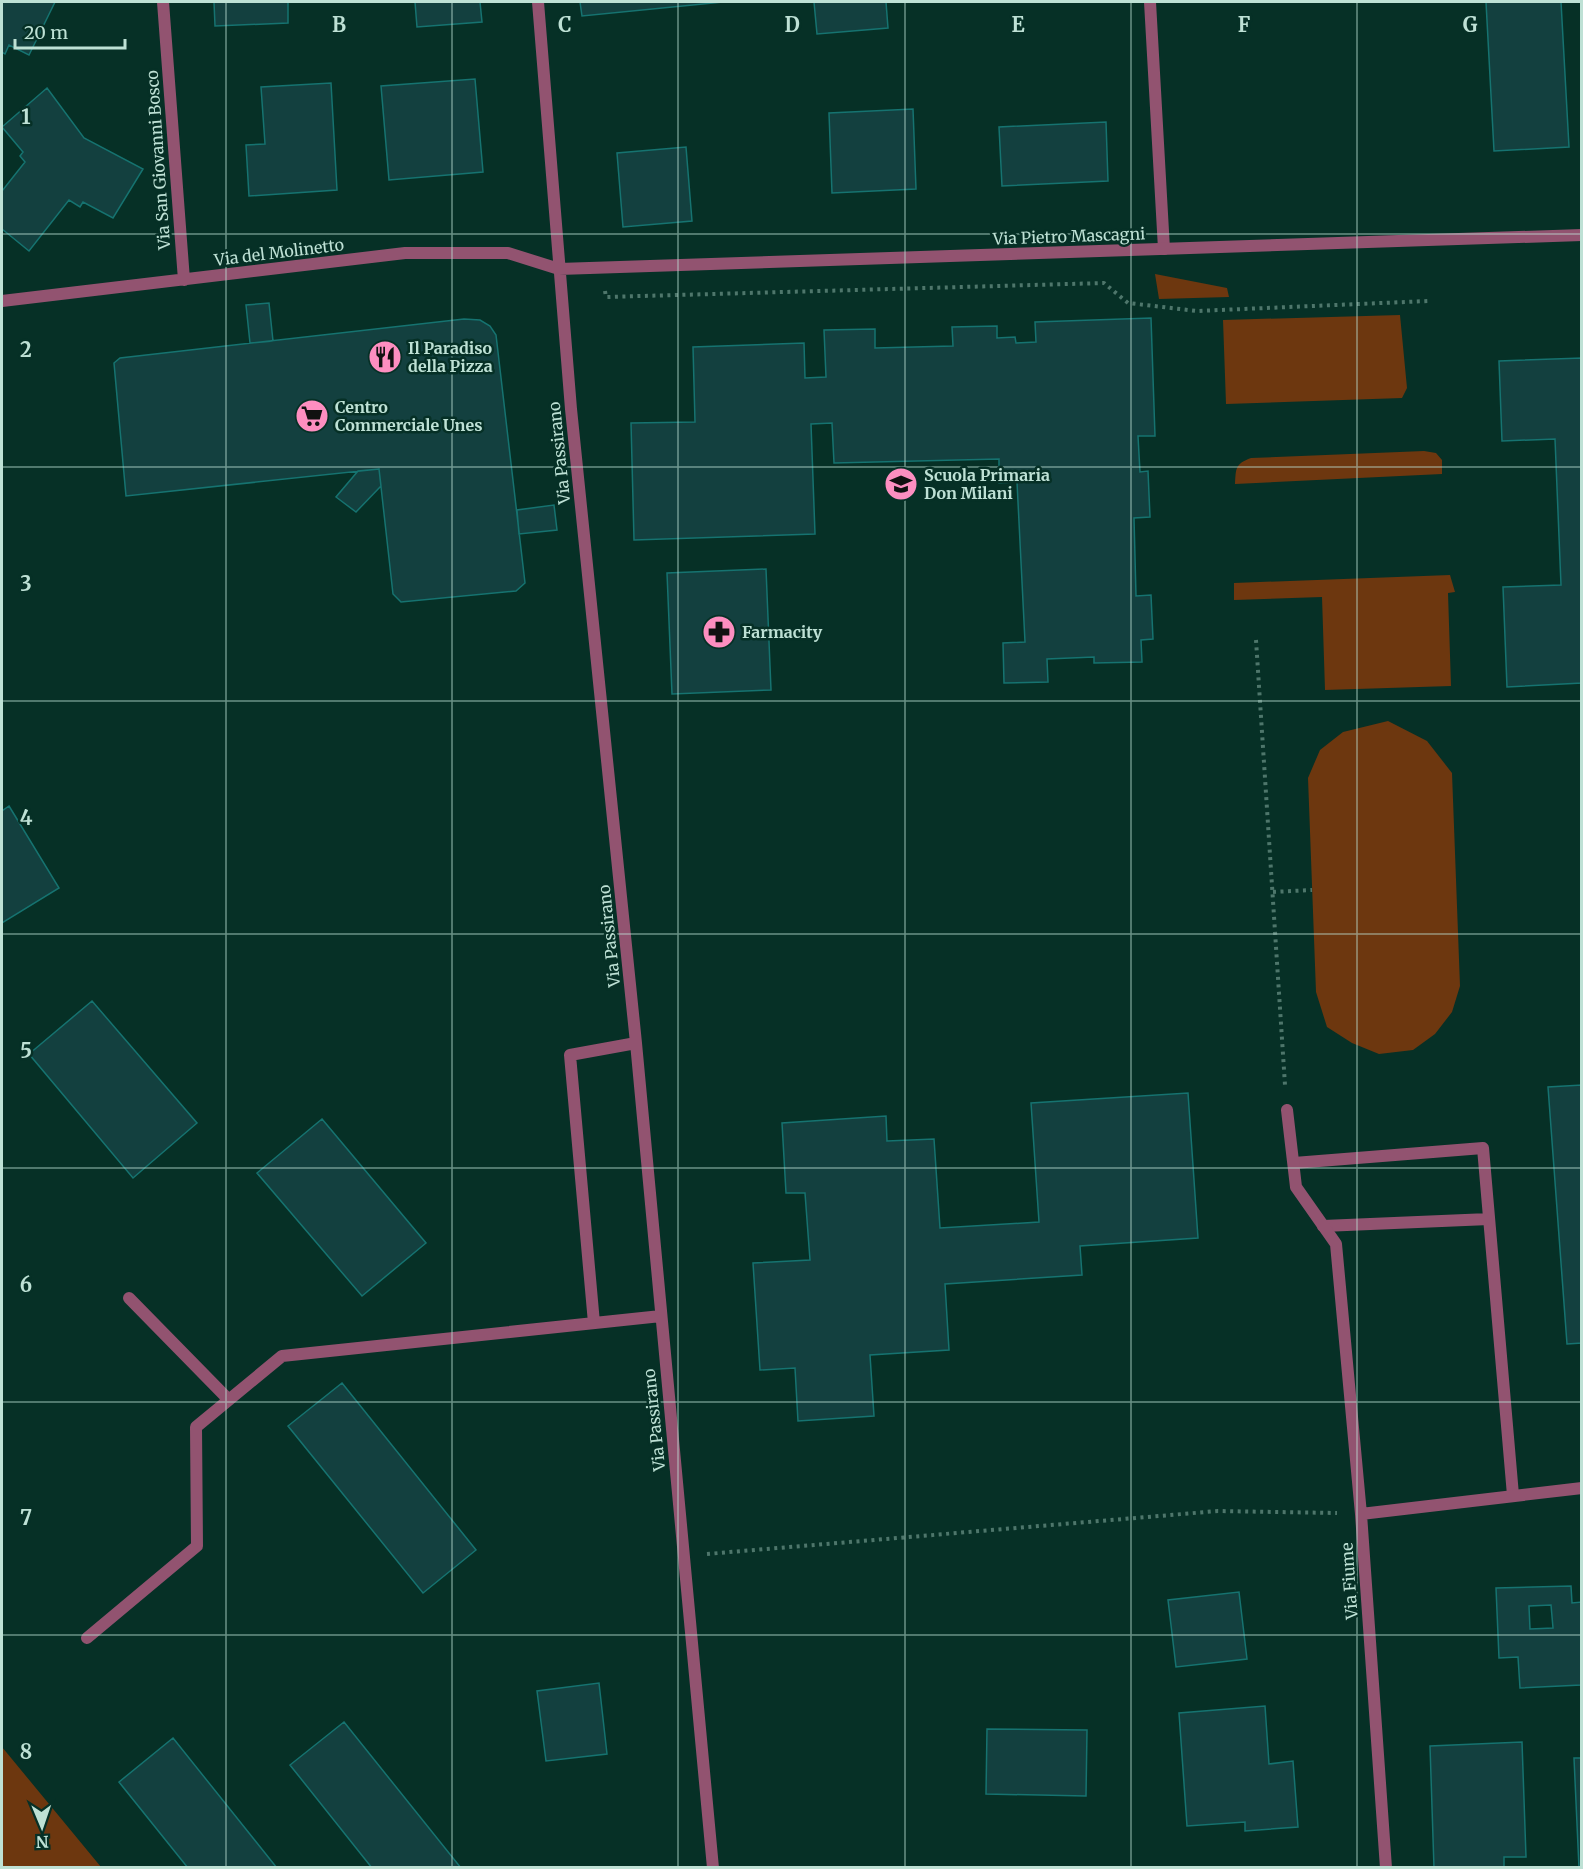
<svg xmlns="http://www.w3.org/2000/svg" width="1583" height="1869" viewBox="0 0 1583 1869" font-family="Merriweather,serif">
  <style>
    .green { fill: #6d370f }
    .building { fill: #13403f; stroke: #167370; stroke-width: 1.5; fill-rule: evenodd }
    .lines { fill: none; stroke-linecap: round; stroke-linejoin: round }
    .path { stroke: #4e766b; stroke-width: 4; stroke-dasharray: 3 4.5; stroke-linecap: butt }
    .service { stroke: #925370; stroke-width: 12 }
    .minor { stroke: #925370; stroke-width: 12 }
    .grid { fill: none; stroke: #bee1d5; stroke-width: 1.5; stroke-opacity: 0.55 }
    .labels { text-anchor: middle; dominant-baseline: central; stroke-width: 5; stroke-linejoin: round; paint-order: stroke }
    .street-label { font-size: 16px; fill: #bee1d5; stroke: #063026 }
    .poi-label { font-size: 16px; font-weight: bold; fill: #bee1d5; stroke: #063026; text-anchor: start }
    .grid-label { font-size: 20px; text-anchor: middle; font-weight: bold; fill: #bee1d5; stroke: #063026; stroke-width: 5; stroke-linejoin: round; paint-order: stroke }
  </style>
  <rect width="100%" height="100%" fill="#063026"/>
  <!-- green -->
  <path class="green" d="M1155 274 1227 288 1229 297 1159 299Z
    M1400 315 1407 388 1402 398 1226 404 1223 320Z
    M1424 451 1436 453 1442 460V474L1235 484C1236 468 1235 464 1251 458Z
    M1450 575 1455 592 1448 593 1451 686 1325 690 1322 597 1234 600V583Z
    M1388 721 1427 741 1452 773 1460 986 1452 1012 1435 1034 1413 1050 1379 1054 1352 1043 1327 1027 1316 992 1308 778 1320 750 1343 732Z
    M2 1747 101 1867H2Z"/>
  <!-- building -->
  <path class="building" d="M2 2H55L29 55 9 45 5 54 2 52Z
    M214 2H288V23L215 26Z
    M415 2H480L482 22 417 27Z
    M580 2H723L582 16Z
    M814 2H886L888 28 817 34Z
    M1486 2H1561L1569 147 1494 151Z
    M475 79 483 172 389 180 381 86Z
    M331 83 337 190 249 196 246 145 265 144 261 87Z
    M47 88 84 138 143 169 113 218 83 202 80 207 69 200 29 251 2 229V191L25 162 20 156 23 152 2 127Z
    M913 109 916 189 832 193 829 113Z
    M1106 122 1108 181 1002 186 999 127Z
    M686 147 692 221 623 227 617 153Z
    M269 303 273 341 250 343 246 305Z
    M1151 318 1155 436H1138L1140 472 1148 471 1150 517 1134 518 1136 596 1151 595 1153 639 1141 640 1142 662 1094 663V657L1047 659 1048 682 1004 683 1003 643 1025 642 1017 482 999 483V459L834 463 832 423 811 424 815 534 634 540 631 423 695 422 693 347 804 343 805 378 826 377 824 330 875 329V348L953 346 952 327 997 326V338L1015 337 1016 343 1036 342 1035 322Z
    M464 319 480 320 490 326 496 335 525 583 516 591 401 602 393 594 379 469 126 496 114 363 120 358Z
    M1582 358V683L1507 687 1503 587 1561 585 1555 439 1502 441 1499 361Z
    M379 469 381 486 356 512 336 497 358 471Z
    M554 505 557 530 519 534 517 510Z
    M766 569 771 690 672 694 667 573Z
    M9 806 59 888 2 923V811Z
    M92 1001 197 1123 133 1178 29 1054Z
    M1582 1085V1343L1567 1344 1548 1087Z
    M1188 1093 1198 1238 1080 1246 1082 1275 945 1284 949 1350 870 1355 874 1416 798 1421 795 1368 760 1370 753 1263 810 1260 805 1193H786L782 1123 886 1116 887 1141 934 1139 940 1228 1039 1222 1031 1103Z
    M322 1119 426 1243 362 1296 257 1173Z
    M342 1383 476 1550 423 1593 288 1426Z
    M1571 1586 1572 1603 1582 1602 1581 1685 1520 1688 1518 1657 1499 1658 1496 1588ZM1551 1605 1553 1628 1530 1629 1529 1606Z
    M1239 1592 1247 1659 1176 1667 1168 1600Z
    M599 1683 607 1754 546 1761 537 1691Z
    M1265 1706 1269 1764 1293 1761 1298 1827 1245 1831V1822L1187 1826 1179 1713Z
    M344 1722 461 1868H372L290 1765Z
    M987 1729 1087 1730 1086 1796 986 1794Z
    M173 1738 277 1868H188L119 1782Z
    M1522 1742 1526 1857H1504V1868H1434L1430 1746Z
    M1574 1758H1582V1868H1579Z"/>
  <g class="lines">
    <!-- path -->
    <path class="path" d="M605 291 606 297 1104 283 1128 303 1197 311 1428 301
      M1256 640 1285 1085
      M1273 892 1312 890
      M707 1554 1218 1511 1337 1513"/>
    <!-- service -->
    <path class="service" d="M1150 2 1164 249
      M1294 1163 1483 1148 1513 1495
      M1323 1226 1489 1219"/>
    <!-- minor -->
    <path class="minor" d="M163 2 184 280
      M538 2 571 409 636 1043 713 1868
      M2 301 405 253H508L559 269 1582 235
      M1287 1110 1296 1187 1336 1244 1361 1514 1386 1868
      M129 1298 229 1400
      M594 1323 570 1055 636 1043
      M1361 1514 1582 1488
      M87 1638 197 1546 196 1427 282 1356 661 1316"/>
  </g>
  <!-- grid -->
  <path class="grid" d="M226 2V1868M452 2V1868M678 2V1868M905 2V1868M1131 2V1868M1357 2V1868M2 234H1582M2 467H1582M2 701H1582M2 934H1582M2 1168H1582M2 1402H1582M2 1635H1582"/>
  <!-- icons -->
  <defs>
    <g id="restaurant-disc" transform="scale(1.725)"><circle r="9.5" fill="#fd8ec0" stroke="#063026"/><path d="M-5-6h1v4h1v-4h1v4h1v-4h1v5L-1.5 .5V6h-2V.5L-5-1ZM5-6V6H3V1.5H1.5Q1.5-4 5-6Z" fill="#111"/></g>
    <g id="supermarket-disc" transform="scale(1.725)"><circle r="9.5" fill="#fd8ec0" stroke="#063026"/><path d="M-6-5.5h2.5l.6 2H6L4.5 2H-2.5L-4.4-4H-6ZM-1.5 3.2a1.3 1.3 0 1 0 .1 0ZM3 3.2a1.3 1.3 0 1 0 .1 0Z" fill="#111"/></g>
    <g id="school-disc" transform="scale(1.725)"><circle r="9.5" fill="#fd8ec0" stroke="#063026"/><path d="M0-5L7-2L0 1L-7-2ZM-4 1L0 2.5L4 1V4Q0 6-4 4Z" fill="#111"/></g>
    <g id="pharmacy-disc" transform="scale(1.725)"><circle r="9.5" fill="#fd8ec0" stroke="#063026"/><path d="M-2-6h4v4h4v4h-4v4h-4v-4h-4v-4h4Z" fill="#111"/></g>
  </defs>
  <g fill-rule="evenodd">
    <use href="#restaurant-disc" x="385" y="357"/>
    <use href="#supermarket-disc" x="312" y="416"/>
    <use href="#school-disc" x="901" y="484"/>
    <use href="#pharmacy-disc" x="719" y="632"/>
  </g>
  <g class="labels">
    <!-- street labels -->
    <g class="street-label">
      <text transform="translate(158 160) rotate(-94)">Via San Giovanni Bosco</text>
      <text transform="translate(1069 236) rotate(-2)">Via Pietro Mascagni</text>
      <text transform="translate(279 252) rotate(-7)">Via del Molinetto</text>
      <text transform="translate(559 453) rotate(-96)">Via Passirano</text>
      <text transform="translate(609 936) rotate(-96)">Via Passirano</text>
      <text transform="translate(654 1420) rotate(-96)">Via Passirano</text>
      <text transform="translate(1349 1581) rotate(-94)">Via Fiume</text>
    </g>
    <!-- poi labels -->
    <g class="poi-label">
      <text x="408" y="348">Il Paradiso<tspan x="408" dy="18">della Pizza</tspan></text>
      <text x="335" y="407">Centro<tspan x="335" dy="18">Commerciale Unes</tspan></text>
      <text x="924" y="475">Scuola Primaria<tspan x="924" dy="18">Don Milani</tspan></text>
      <text x="742" y="632">Farmacity</text>
    </g>
  </g>
  <g class="grid-label">
    <text x="339" y="32">B</text>
    <text x="565" y="32">C</text>
    <text x="792" y="32">D</text>
    <text x="1018" y="32">E</text>
    <text x="1244" y="32">F</text>
    <text x="1470" y="32">G</text>
    <text x="26" y="124">1</text>
    <text x="26" y="357">2</text>
    <text x="26" y="591">3</text>
    <text x="26" y="825">4</text>
    <text x="26" y="1058">5</text>
    <text x="26" y="1292">6</text>
    <text x="26" y="1525">7</text>
    <text x="26" y="1759">8</text>
  </g>
  <!-- border -->
  <rect width="1583" height="1869" fill="none" stroke="#bee1d5" stroke-width="6"/>
  <!-- north arrow -->
  <g transform="translate(42 1827) rotate(178)" stroke="#063026" stroke-width="4.5" paint-order="stroke">
  <path d="M0-4.5L10 22L0 15L-10 22Z" fill="#bee1d5"/>
  <text y="-9" font-size="16" font-weight="bold" text-anchor="middle" fill="#bee1d5">N</text>
  </g>
  <!-- scale -->
  <path d="M15 39v9h110v-9" fill="none" stroke="#bee1d5" stroke-width="3"/>
  <text x="24" y="39" font-size="18" fill="#bee1d5" stroke="#063026" stroke-width="4.5" paint-order="stroke">20 m</text>
</svg>
